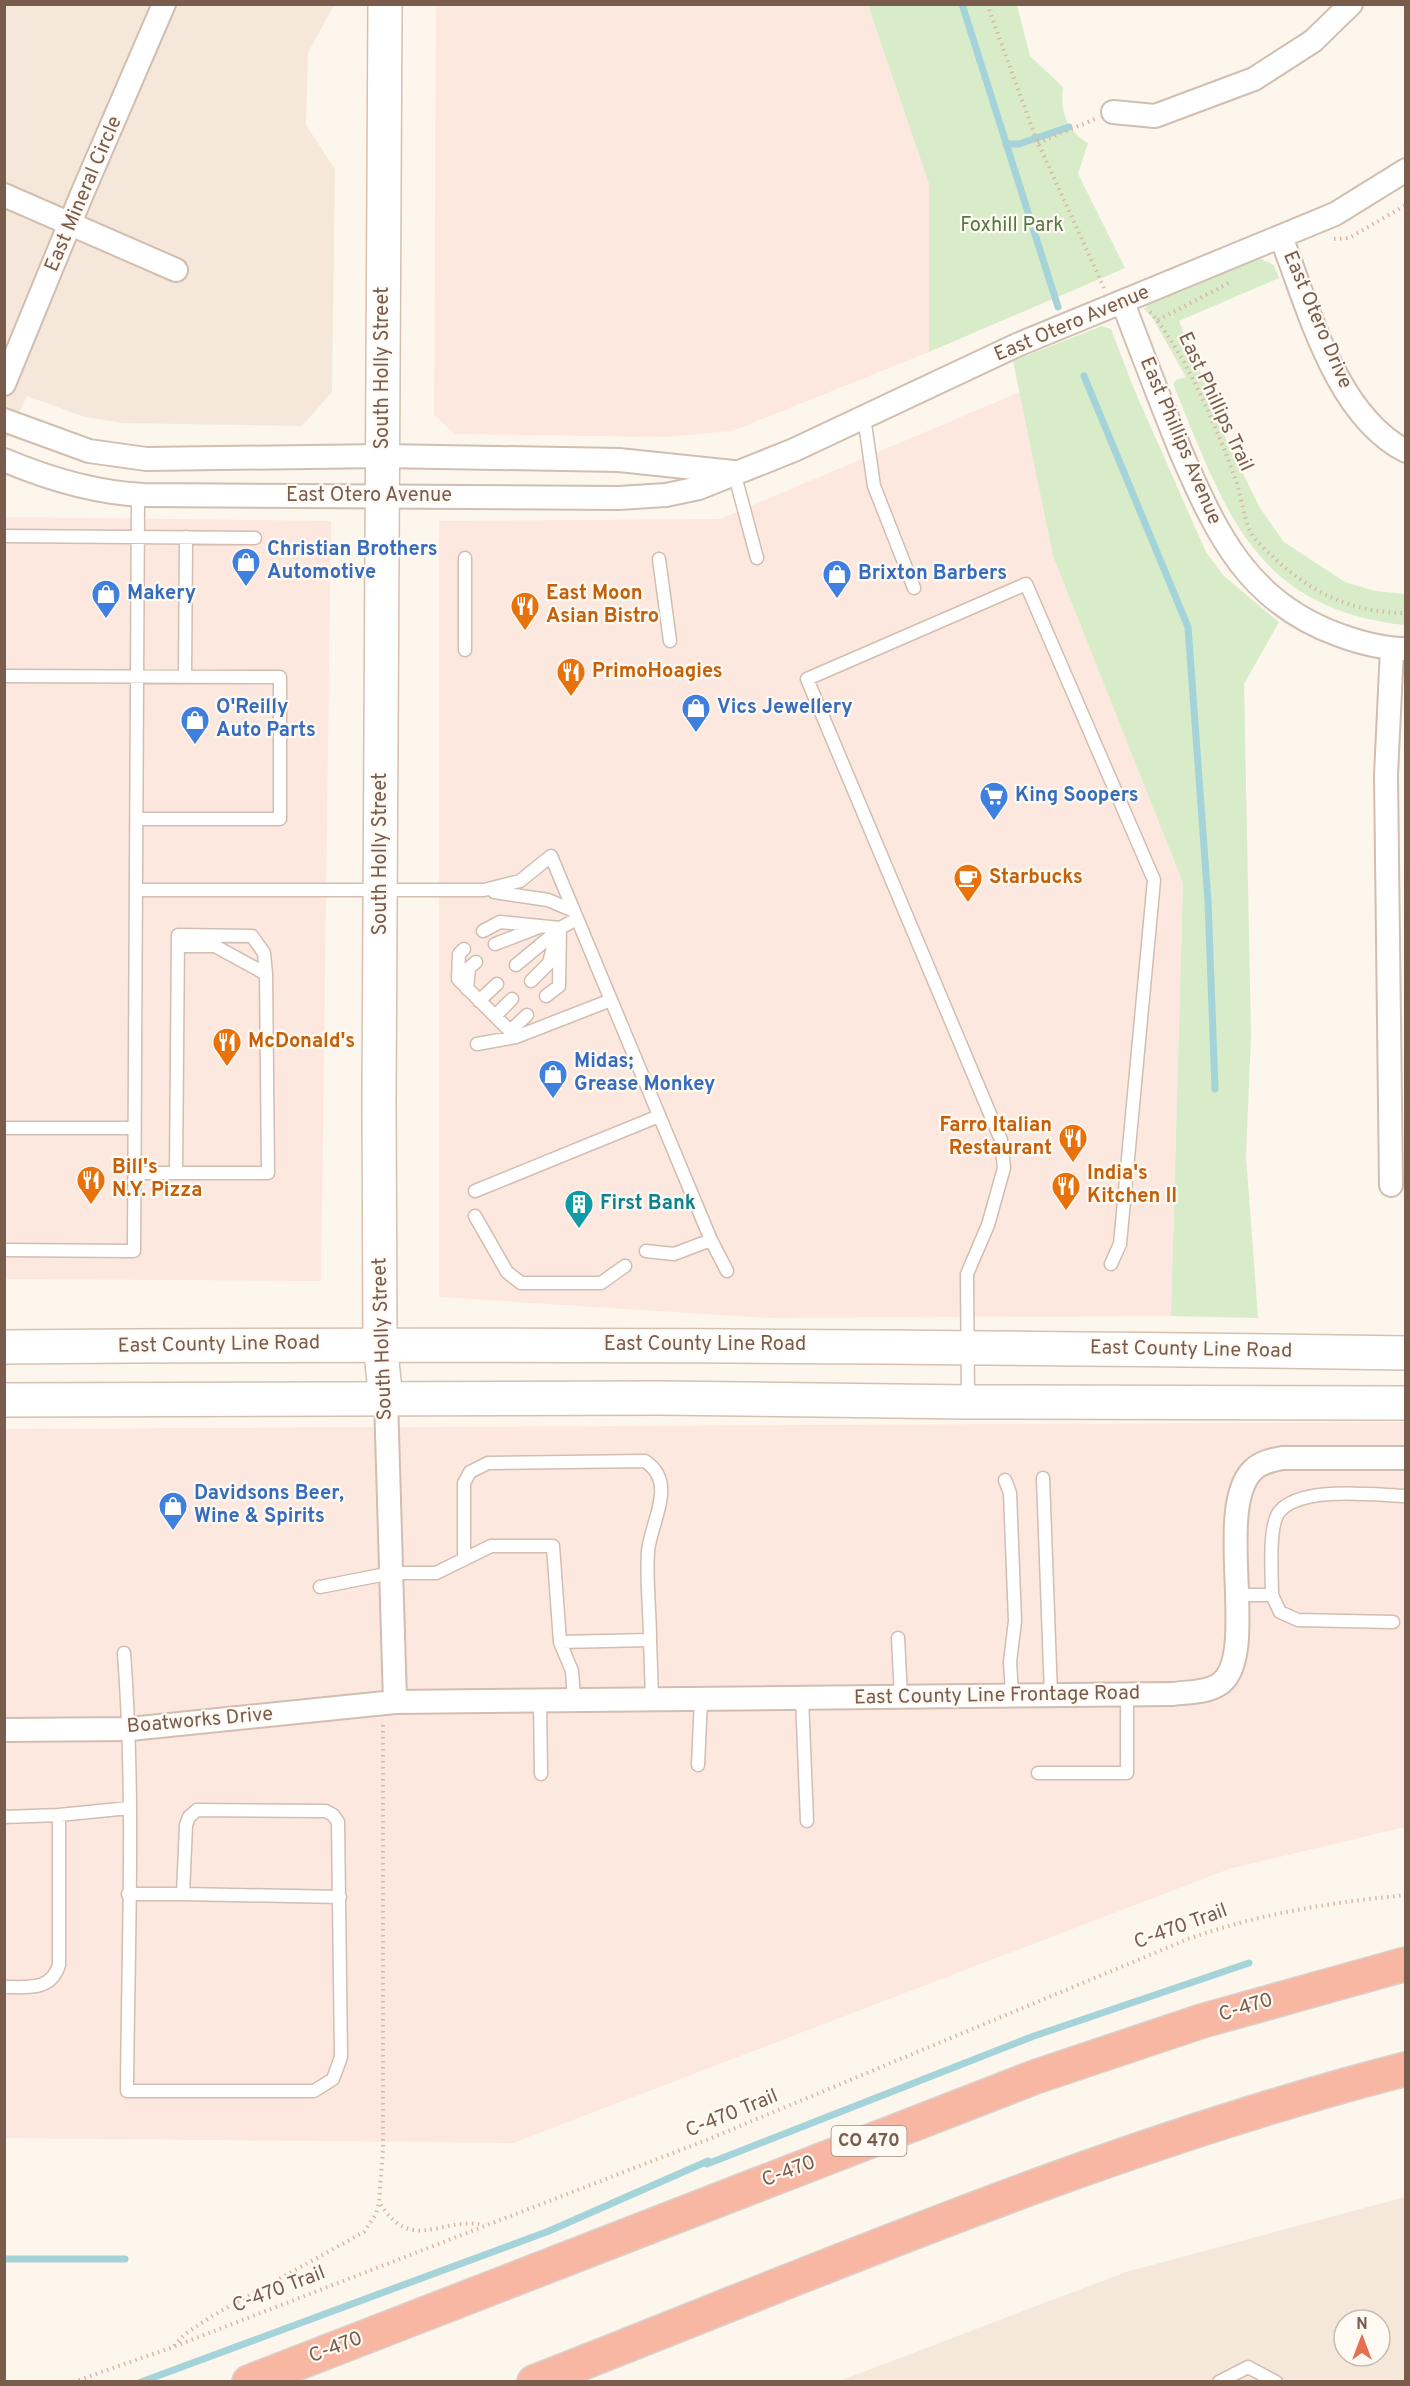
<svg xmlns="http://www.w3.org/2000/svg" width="1410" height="2386" viewBox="0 0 1410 2386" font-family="Overpass,sans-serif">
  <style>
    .residential { fill: #f5e8da; fill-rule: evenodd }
    .commercial { fill: #fde8e0 }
    .green { fill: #d8ecc9 }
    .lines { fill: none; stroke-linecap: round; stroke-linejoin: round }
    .stream { stroke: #a5d3da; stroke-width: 7 }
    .lane-casing { stroke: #d1beb0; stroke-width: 15 }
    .street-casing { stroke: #d1beb0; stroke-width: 26 }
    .secondary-casing { stroke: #d6c0b0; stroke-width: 36 }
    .highway-casing { stroke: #dad1cd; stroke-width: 36 }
    .path { stroke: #d9b8a5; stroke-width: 4; stroke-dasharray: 1.5 4.5; stroke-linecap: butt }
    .lane { stroke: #fff; stroke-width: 12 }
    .street { stroke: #fff; stroke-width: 22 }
    .secondary { stroke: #fff; stroke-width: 33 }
    .highway { stroke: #f7b7a3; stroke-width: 33 }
    .labels { text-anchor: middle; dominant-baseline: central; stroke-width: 4.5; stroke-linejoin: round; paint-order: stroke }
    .shield { fill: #fffaf3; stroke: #a28b7f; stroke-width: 1.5 }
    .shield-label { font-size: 18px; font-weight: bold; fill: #7a5c4d }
    .street-label { font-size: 20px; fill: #7a5c4d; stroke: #fffaf3 }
    .park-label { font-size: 20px; fill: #537a41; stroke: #fffaf3 }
    .shop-label { font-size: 20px; font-weight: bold; fill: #366cbe; stroke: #fffaf3; text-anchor: start }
    .food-label { font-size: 20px; font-weight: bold; fill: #c56008; stroke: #fffaf3; text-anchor: start }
    .culture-label { font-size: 20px; font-weight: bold; fill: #0d838f; stroke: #fffaf3; text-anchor: start }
  </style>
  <rect width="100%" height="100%" fill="#fdf6ec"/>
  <!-- residential -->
  <path class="residential" d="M5 5H334L308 53 306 125 335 169 332 392 302 426 123 423 85 417 27 396 5 442Z
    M1405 2197V2381L837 2382 1126 2272ZM1344 2320H1380V2356H1344Z"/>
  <!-- commercial -->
  <path class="commercial" d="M436 5H868L929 184V352L732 431 663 437 455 434 434 415Z
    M1020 392 1053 556 1183 883 1171 1316 767 1318 439 1297V521L720 519Z
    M5 517 331 521 321 1281 5 1279Z
    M1405 1422V1827L1229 1869 513 2143 5 2138V1429Z"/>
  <!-- green -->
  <path class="green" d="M868 5H1017L1030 56 1063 87C1060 111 1066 130 1088 143L1078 174 1125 268 929 352V184Z
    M1256 257 1274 265 1279 278 1179 321 1216 409 1215 417 1260 508 1284 542 1345 582 1375 591 1405 594V625C1252 608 1225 509 1173 384L1176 380 1186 377 1152 317 1144 309 1150 301Z
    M1102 326 1111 329 1134 389 1206 552 1224 576 1279 622 1244 684 1251 1035 1246 1155 1258 1318 1171 1316 1183 883 1053 556 1013 361Z"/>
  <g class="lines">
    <!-- stream -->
    <path class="stream" d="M962 4 1058 307
      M1006 144H1019L1069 127
      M1084 376 1188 627 1208 901 1215 1089
      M707 2164 1034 2036 1249 1963
      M4 2259H125
      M141 2382 549 2231 708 2161"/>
    <!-- lane casing -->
    <g class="lane-casing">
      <path id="lane" d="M864 417 874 486 914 588
        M734 472 757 558
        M4 536 255 538
        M659 559 670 641
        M465 650V558
        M4 676 280 677V819H137
        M185 677 186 537
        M137 890H484L520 881 551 856 711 1240 727 1271
        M494 892 548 900 574 911
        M483 931 500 922 560 928 577 919
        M495 944 537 928
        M178 946H215L266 974
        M464 949 459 954 458 979 516 1037
        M516 965 557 931
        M531 981 549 963 555 939
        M467 989 469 968 476 962
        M546 996 559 986 560 928
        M479 1001 497 984
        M495 1016 512 999
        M510 1031 527 1015
        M477 1044 516 1037 611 1000
        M4 1128H135
        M134 1173H268L266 974 264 953 252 936 178 935 176 1173
        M475 1191 659 1116
        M475 1216 507 1272 521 1283H601L625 1266
        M4 1250 134 1251 138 495
        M646 1251 674 1254 711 1240
        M968 1401 967 1274 988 1225 1004 1168 1001 1140 807 679 1026 584 1154 880 1120 1244 1111 1264
        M1043 1478 1051 1695
        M1005 1480 1010 1493 1015 1621 1010 1662 1012 1695
        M464 1559V1483L470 1472 488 1463 645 1461C678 1483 651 1521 648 1551 646 1580 650 1611 650 1640
        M320 1587 391 1573H436L491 1546H553L560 1642 572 1671 574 1700
        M1237 1595H1272C1272 1576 1268 1527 1279 1512 1301 1485 1373 1495 1406 1496
        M1272 1595 1280 1612 1298 1620 1393 1622
        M898 1638 901 1697
        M560 1642 650 1640 652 1699
        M124 1653C135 1798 128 1945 127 2091H314L333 2079 341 2057 338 1822 333 1815 326 1811 197 1810 189 1817 186 1825 183 1894H128
        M802 1698 807 1821
        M540 1700 541 1774
        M698 1765 701 1699
        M1038 1773H1127V1694
        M4 1817 59 1815 129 1808
        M183 1894 340 1897
        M4 1987C28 1987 51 1991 59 1965V1815
        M1219 2382 1248 2367 1276 2382"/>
    </g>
    <!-- street casing -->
    <g class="street-casing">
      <path id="street" d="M1113 112 1155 116 1254 79 1313 41 1351 4
        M4 195 176 270
        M1281 237C1308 306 1335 415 1406 451
        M1123 303C1142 353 1161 403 1181 452 1217 535 1248 602 1339 635 1361 643 1382 649 1406 649
        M4 384 82 194 164 4
        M4 420 89 451 146 459 383 456 619 460 733 472
        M4 460C49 479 96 493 144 495L619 498 666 495 699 488 794 450 1017 345 1335 214 1406 170
        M1391 1185 1386 775 1392 649
        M386 1399 395 1702
        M4 1730 130 1729 395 1702 1173 1694C1187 1692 1205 1693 1218 1685 1262 1660 1212 1509 1253 1470 1261 1462 1272 1460 1282 1458H1406"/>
    </g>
    <!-- secondary casing -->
    <g class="secondary-casing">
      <path id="secondary" d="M385 4 379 1099 380 1344 386 1399
        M4 1347C472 1343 938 1346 1406 1353
        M4 1400 660 1398 968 1402 1406 1403"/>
    </g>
    <!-- highway casing -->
    <g class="highway-casing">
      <path id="highway" d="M249 2382 1035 2077 1202 2021 1406 1964
        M534 2382C821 2270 1106 2146 1406 2069"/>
    </g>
    <!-- path -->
    <path class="path" d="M987 4 1035 136 1104 288
      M1038 143 1095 119
      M1334 239 1349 238 1406 205
      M1150 312C1185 352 1217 428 1235 478 1241 495 1243 515 1250 531 1255 541 1266 550 1274 558 1311 593 1354 613 1406 613
      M1158 320 1229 283
      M383 1725V2150L379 2202C412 2255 439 2216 484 2225
      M174 2346 185 2334 212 2316 364 2232 376 2214 379 2203
      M73 2382 173 2347 709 2139 1188 1939C1262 1913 1327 1903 1406 1895"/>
    <!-- lane -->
    <use href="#lane" class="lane"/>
    <!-- street -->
    <use href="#street" class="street"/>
    <!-- secondary -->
    <use href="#secondary" class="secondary"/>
    <!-- highway -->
    <use href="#highway" class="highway"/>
  </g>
  <!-- icons -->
  <defs>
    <g id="shop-pin" transform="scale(1.5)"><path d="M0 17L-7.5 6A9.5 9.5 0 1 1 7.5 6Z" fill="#3f7fe0" stroke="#fffaf3"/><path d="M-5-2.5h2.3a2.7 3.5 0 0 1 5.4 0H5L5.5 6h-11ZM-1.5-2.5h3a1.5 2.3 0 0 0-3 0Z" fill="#fff"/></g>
    <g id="restaurant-pin" transform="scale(1.5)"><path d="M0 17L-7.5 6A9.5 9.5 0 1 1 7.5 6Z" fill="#e8710a" stroke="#fffaf3"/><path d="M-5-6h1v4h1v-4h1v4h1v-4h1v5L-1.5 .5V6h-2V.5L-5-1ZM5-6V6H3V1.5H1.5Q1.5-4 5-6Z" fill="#fff"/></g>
    <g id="supermarket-pin" transform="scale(1.5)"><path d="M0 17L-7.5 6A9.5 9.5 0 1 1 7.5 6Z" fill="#3f7fe0" stroke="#fffaf3"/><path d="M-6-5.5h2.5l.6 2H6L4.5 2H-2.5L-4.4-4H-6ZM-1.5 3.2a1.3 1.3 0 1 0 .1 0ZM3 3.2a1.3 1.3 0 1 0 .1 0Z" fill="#fff"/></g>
    <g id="cafe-pin" transform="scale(1.5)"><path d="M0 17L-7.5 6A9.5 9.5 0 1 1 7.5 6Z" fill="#e8710a" stroke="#fffaf3"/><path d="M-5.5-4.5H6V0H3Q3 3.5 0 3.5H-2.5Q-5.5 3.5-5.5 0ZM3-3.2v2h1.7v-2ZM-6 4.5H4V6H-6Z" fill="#fff"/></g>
    <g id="building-pin" transform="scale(1.5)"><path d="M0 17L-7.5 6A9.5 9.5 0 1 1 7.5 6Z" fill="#0f9aa8" stroke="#fffaf3"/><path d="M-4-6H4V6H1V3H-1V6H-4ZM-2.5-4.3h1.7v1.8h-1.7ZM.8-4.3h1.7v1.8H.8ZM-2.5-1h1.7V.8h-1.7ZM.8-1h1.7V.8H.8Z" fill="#fff"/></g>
  </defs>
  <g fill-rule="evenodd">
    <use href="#shop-pin" x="246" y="562"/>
    <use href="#shop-pin" x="837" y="574"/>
    <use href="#shop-pin" x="106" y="594"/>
    <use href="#restaurant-pin" x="525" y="606"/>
    <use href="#restaurant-pin" x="571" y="672"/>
    <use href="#shop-pin" x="696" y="708"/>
    <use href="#shop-pin" x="195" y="720"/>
    <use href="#supermarket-pin" x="994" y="796"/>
    <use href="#cafe-pin" x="968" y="878"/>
    <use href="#restaurant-pin" x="227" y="1042"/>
    <use href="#shop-pin" x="553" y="1074"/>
    <use href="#restaurant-pin" x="1073" y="1138"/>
    <use href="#restaurant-pin" x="91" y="1180"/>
    <use href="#restaurant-pin" x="1066" y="1186"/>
    <use href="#building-pin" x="579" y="1204"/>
    <use href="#shop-pin" x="173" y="1506"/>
  </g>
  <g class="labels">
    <!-- shield labels -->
    <rect class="shield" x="831.5" y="2126" width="75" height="30" rx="4.5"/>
    <g class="shield-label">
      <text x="869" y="2141">CO 470</text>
    </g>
    <!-- street labels -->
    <g class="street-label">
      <text transform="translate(84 194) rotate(-67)">East Mineral Circle</text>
      <text transform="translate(1317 320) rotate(67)">East Otero Drive</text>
      <text transform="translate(1072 324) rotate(-23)">East Otero Avenue</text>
      <text transform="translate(383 368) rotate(-90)">South Holly Street</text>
      <text transform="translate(1215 402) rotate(65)">East Phillips Trail</text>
      <text transform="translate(1180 441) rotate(67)">East Phillips Avenue</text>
      <text x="369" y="496">East Otero Avenue</text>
      <text transform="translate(381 854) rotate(-90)">South Holly Street</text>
      <text transform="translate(383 1339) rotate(-92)">South Holly Street</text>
      <text transform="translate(219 1345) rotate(-1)">East County Line Road</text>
      <text x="705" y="1345">East County Line Road</text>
      <text transform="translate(1191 1350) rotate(1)">East County Line Road</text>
      <text transform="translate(997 1696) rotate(-1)">East County Line Frontage Road</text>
      <text transform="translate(200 1721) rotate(-5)">Boatworks Drive</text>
      <text transform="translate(1181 1927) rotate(-20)">C-470 Trail</text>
      <text transform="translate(1246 2008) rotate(-17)">C-470</text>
      <text transform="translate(732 2114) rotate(-22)">C-470 Trail</text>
      <text transform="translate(789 2172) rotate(-21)">C-470</text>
      <text transform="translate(279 2290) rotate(-21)">C-470 Trail</text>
      <text transform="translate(336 2348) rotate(-21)">C-470</text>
    </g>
    <!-- park labels -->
    <g class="park-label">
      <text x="1012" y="226">Foxhill Park</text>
    </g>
    <!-- shop labels -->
    <g class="shop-label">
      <text x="267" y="550">Christian Brothers<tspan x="267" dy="23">Automotive</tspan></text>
      <text x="858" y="574">Brixton Barbers</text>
      <text x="127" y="594">Makery</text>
      <text x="216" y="708">O'Reilly<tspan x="216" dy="23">Auto Parts</tspan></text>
      <text x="717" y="708">Vics Jewellery</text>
      <text x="1015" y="796">King Soopers</text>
      <text x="574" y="1062">Midas;<tspan x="574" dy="23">Grease Monkey</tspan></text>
      <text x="194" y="1494">Davidsons Beer,<tspan x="194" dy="23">Wine &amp; Spirits</tspan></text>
    </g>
    <!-- food labels -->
    <g class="food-label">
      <text x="546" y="594">East Moon<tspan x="546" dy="23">Asian Bistro</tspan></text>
      <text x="592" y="672">PrimoHoagies</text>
      <text x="989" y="878">Starbucks</text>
      <text x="248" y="1042">McDonald's</text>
      <text x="1052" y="1126" text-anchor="end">Farro Italian<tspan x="1052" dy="23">Restaurant</tspan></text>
      <text x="112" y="1168">Bill's<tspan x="112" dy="23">N.Y. Pizza</tspan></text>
      <text x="1087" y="1174">India's<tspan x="1087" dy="23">Kitchen II</tspan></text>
    </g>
    <!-- culture labels -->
    <g class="culture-label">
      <text x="600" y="1204">First Bank</text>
    </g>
  </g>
  <!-- border -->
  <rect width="1410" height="2386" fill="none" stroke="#7a5c4d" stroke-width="12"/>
  <!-- north arrow -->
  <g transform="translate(1362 2338)"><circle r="28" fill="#fffaf3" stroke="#cabbb1" stroke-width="1.5"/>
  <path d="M0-4.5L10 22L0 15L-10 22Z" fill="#e76f51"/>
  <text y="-9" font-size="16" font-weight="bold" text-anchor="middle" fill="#7a5c4d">N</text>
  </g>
</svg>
